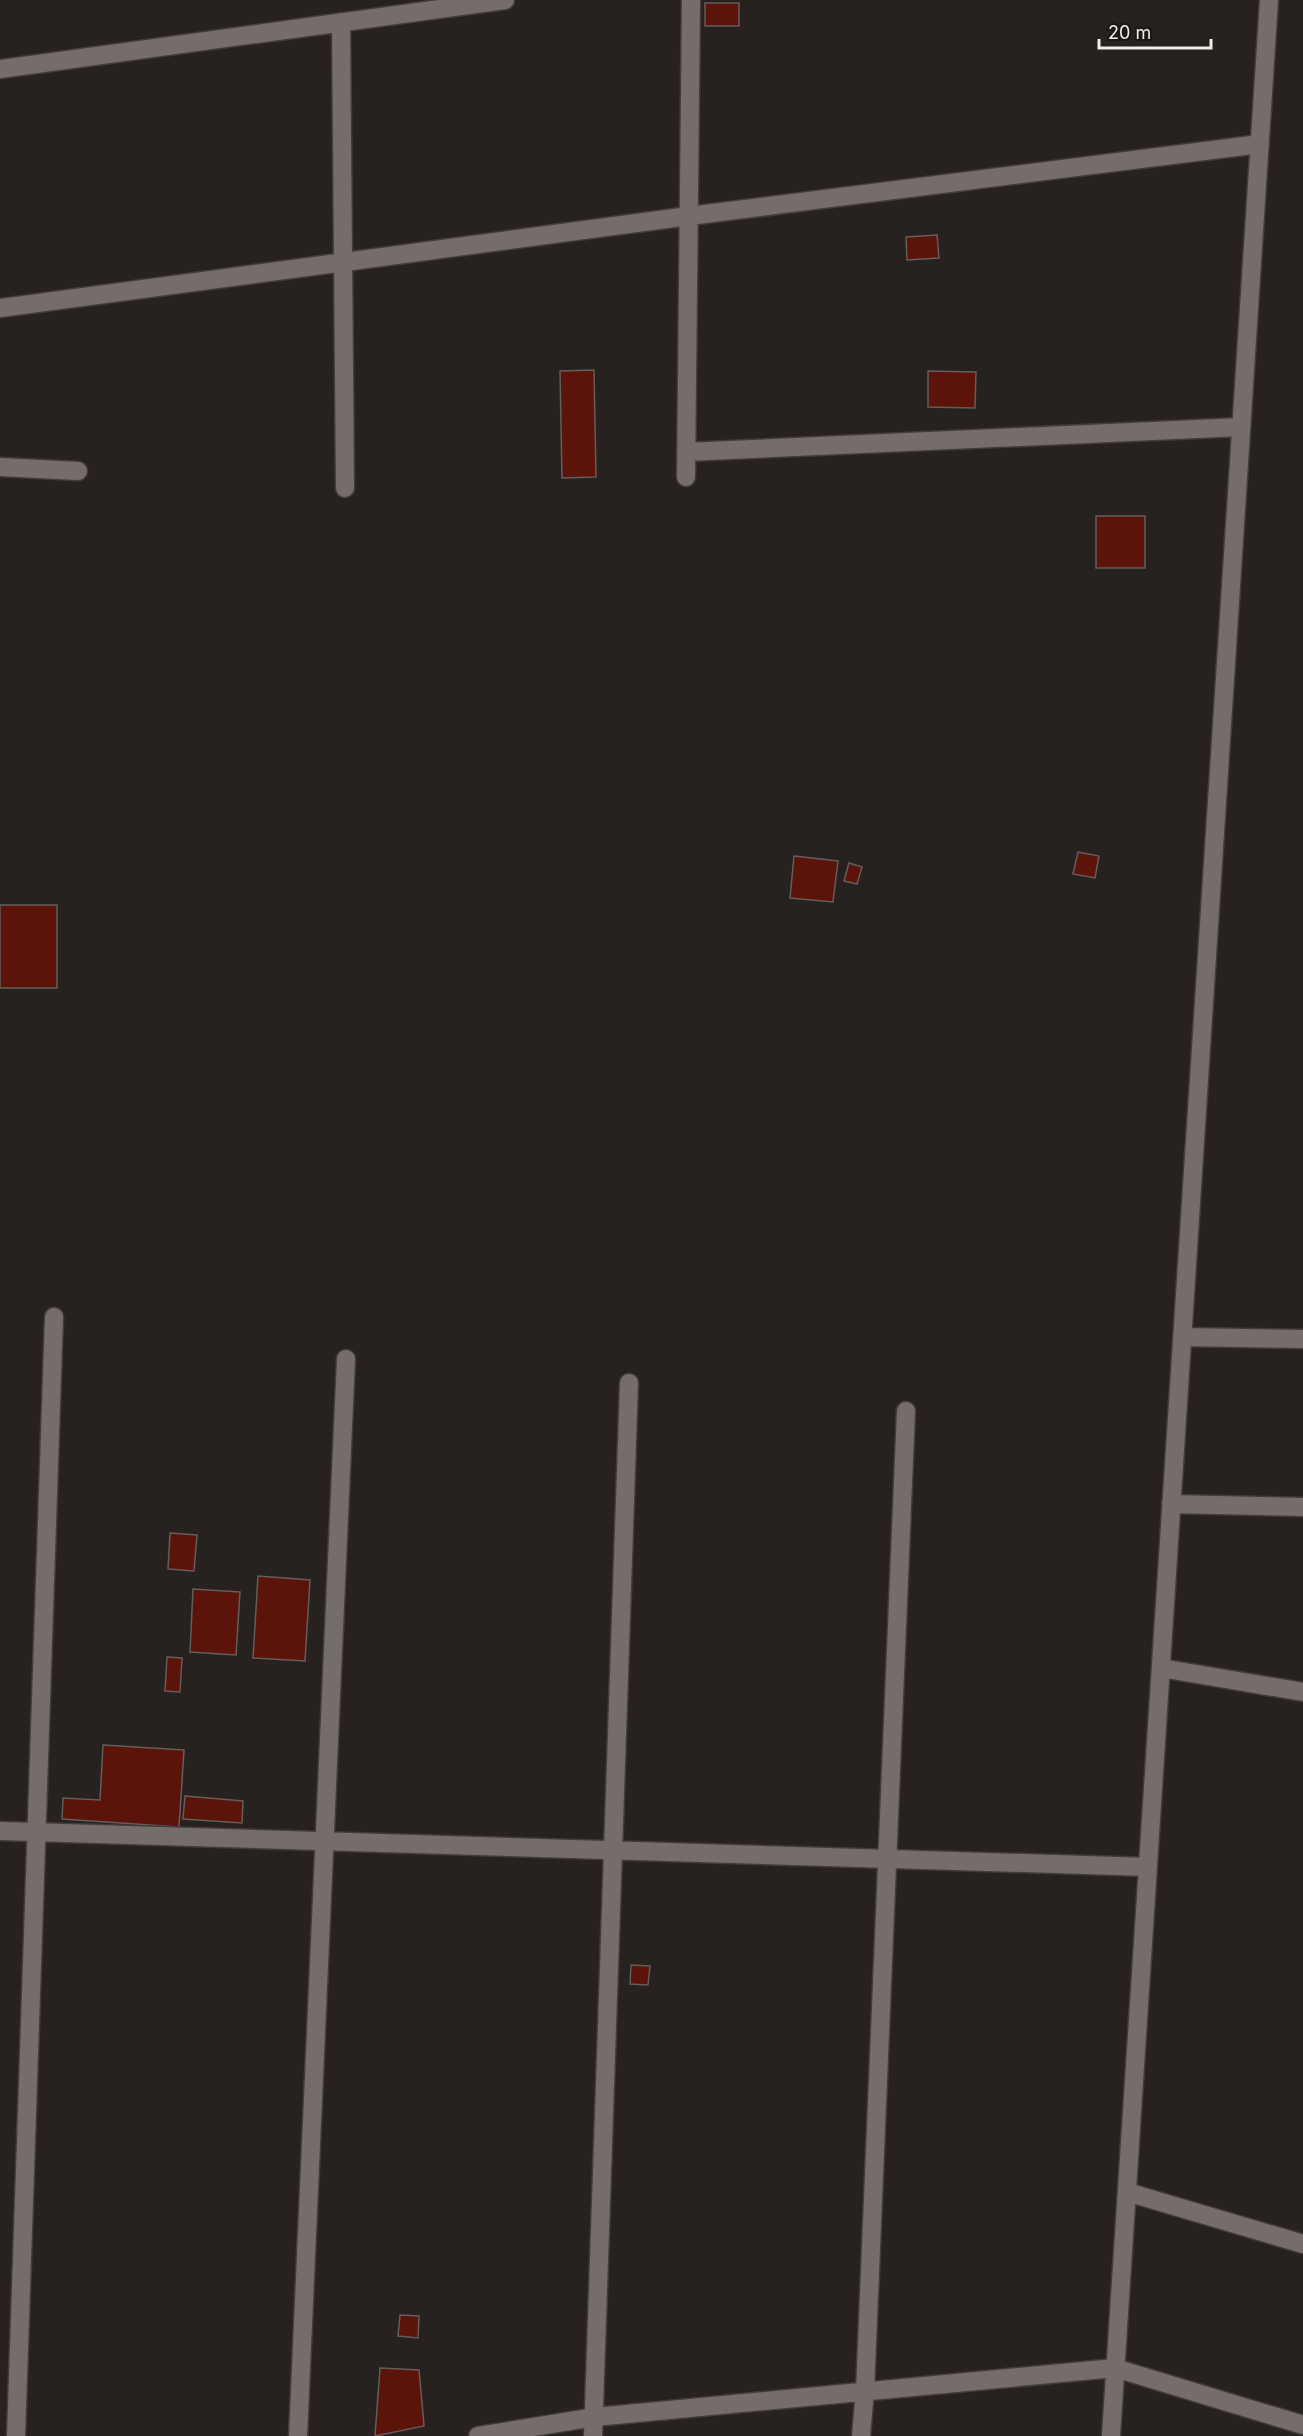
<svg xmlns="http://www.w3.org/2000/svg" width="1303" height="2436" viewBox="0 0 1303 2436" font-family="Inter,sans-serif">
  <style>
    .building { fill: #5c1309; stroke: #645d5b; stroke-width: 1.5 }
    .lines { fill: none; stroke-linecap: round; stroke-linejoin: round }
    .minor-casing { stroke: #413c3b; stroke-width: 21 }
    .minor { stroke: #746d6a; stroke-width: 18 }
  </style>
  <rect width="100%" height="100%" fill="#27211f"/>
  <!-- building -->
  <path class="building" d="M705 3H739V26H705Z
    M937 235 939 258 907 260 906 237Z
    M594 370 596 477 562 478 560 371Z
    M928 371 976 372 975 408 928 407Z
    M1096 516H1145V568H1096Z
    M1078 852 1099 856 1095 878 1073 874Z
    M794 856 838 861 833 902 790 898Z
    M849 863 862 867 857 884 844 881Z
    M0 905H57V988H0Z
    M170 1533 197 1535 194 1571 168 1569Z
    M258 1576 310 1580 305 1661 253 1658Z
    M193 1589 240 1592 236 1655 190 1652Z
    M167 1657 182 1658 180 1692 165 1691Z
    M103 1745 184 1750 179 1827 62 1819 63 1798 100 1800Z
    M185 1796 243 1801 242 1823 183 1819Z
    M631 1965 650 1966 648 1985 630 1984Z
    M400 2315 419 2316 418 2338 398 2336Z
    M380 2368 419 2370 424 2426 375 2436Z"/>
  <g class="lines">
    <!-- minor casing -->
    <g class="minor-casing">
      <path id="minor" d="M341 22 345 488
        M0 69 505 0
        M0 308 689 216 1260 144
        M686 452 1241 427
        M0 467 78 471
        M686 477 691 0
        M1183 1337 1303 1339
        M1171 1504 1303 1507
        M1161 1668 1303 1692
        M0 1831 1148 1867
        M1127 2192 1303 2244
        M16 2436 54 1317
        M298 2436 346 1359
        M478 2436 595 2417 1115 2368 1303 2425
        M593 2436 629 1383
        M861 2436 865 2391 906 1411
        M1111 2436 1269 0"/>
    </g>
    <!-- minor -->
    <use href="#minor" class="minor"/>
  </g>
  <!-- scale -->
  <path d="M1099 39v9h112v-9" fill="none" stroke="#f0eceb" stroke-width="3"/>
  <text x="1108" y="39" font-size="18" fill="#f0eceb" stroke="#1d1815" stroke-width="4.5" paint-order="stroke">20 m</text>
</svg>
